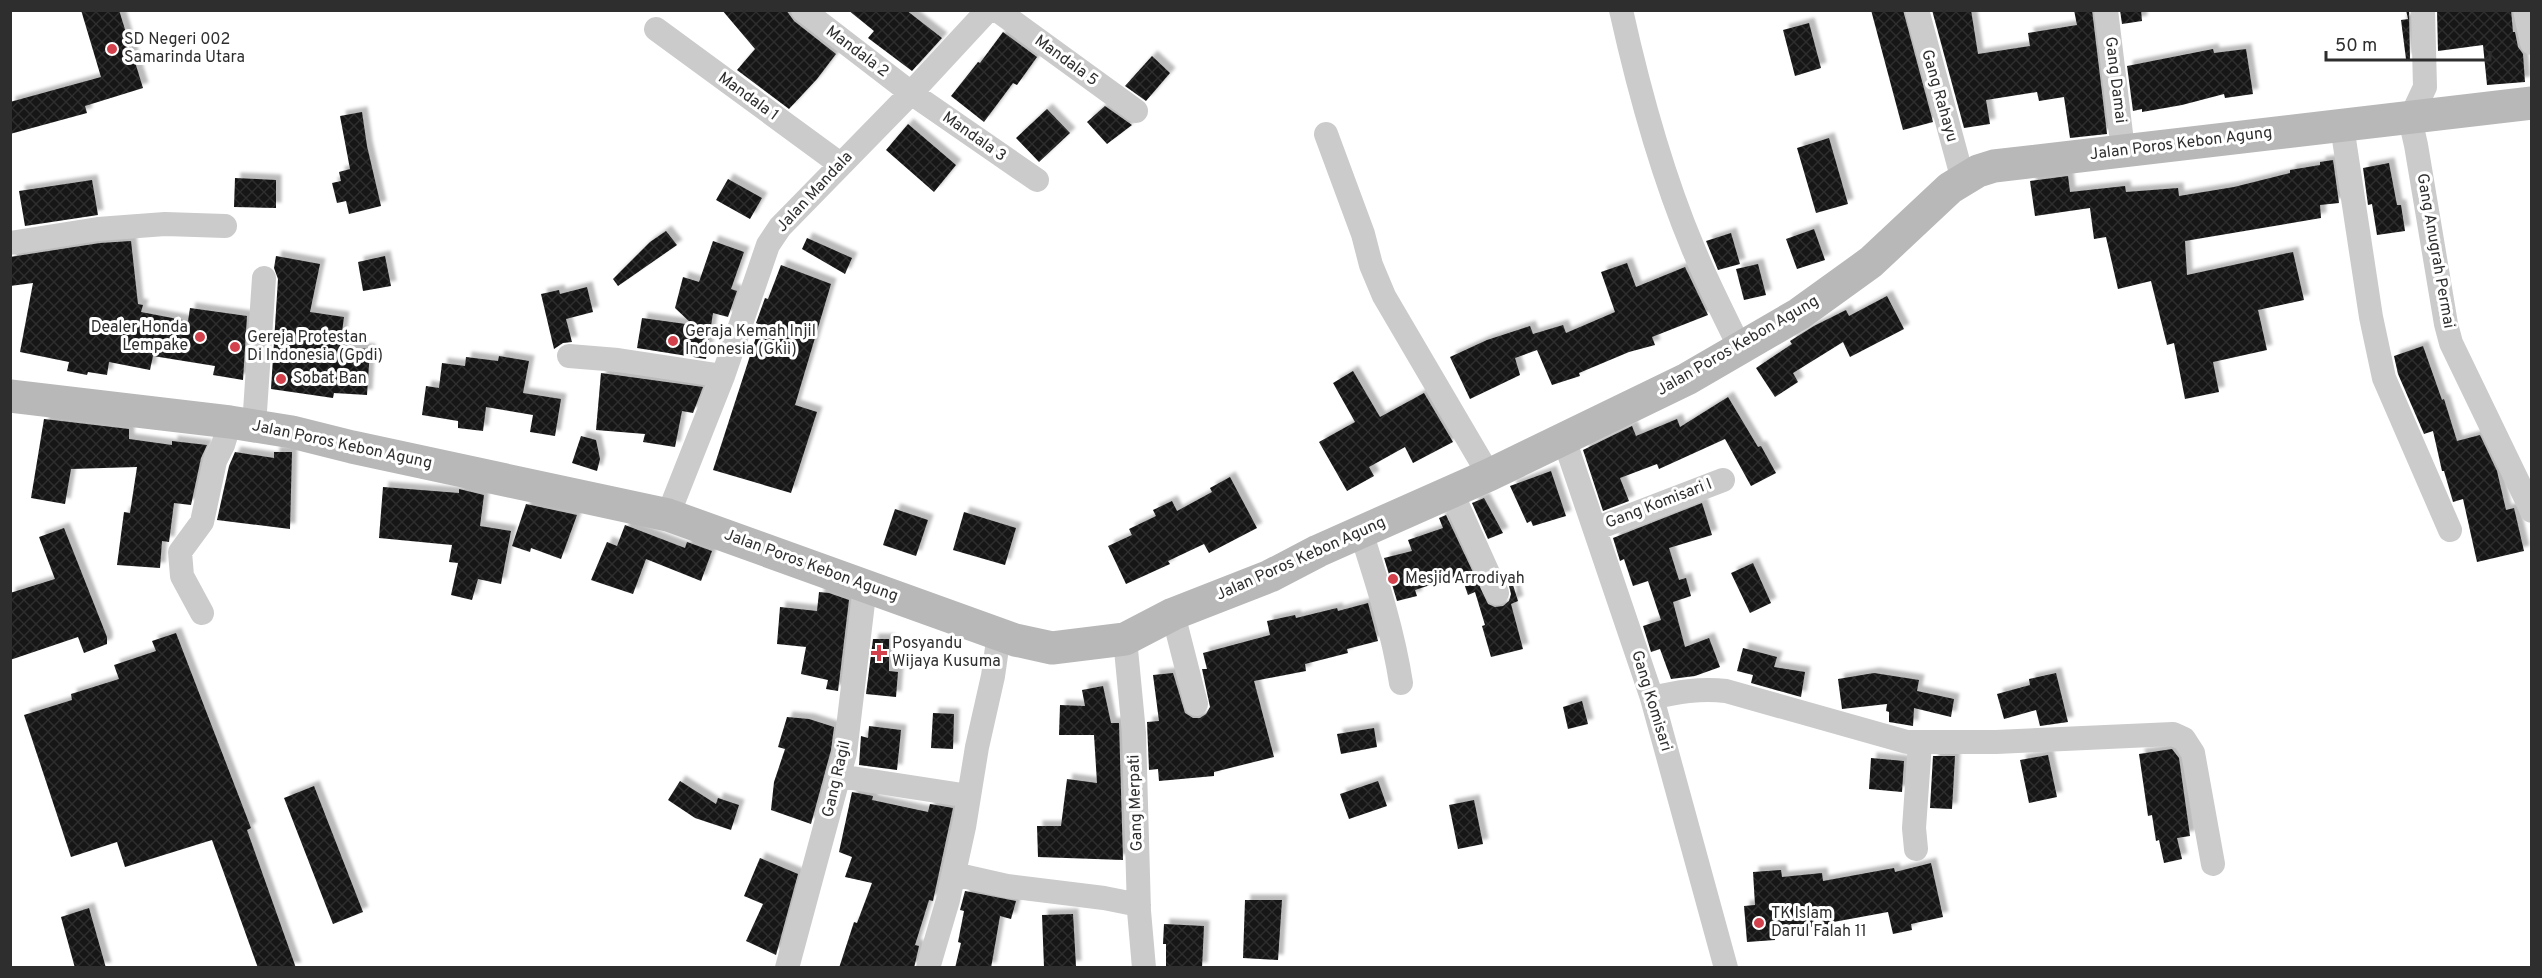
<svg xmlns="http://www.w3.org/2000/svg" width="2542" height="978" viewBox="0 0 2542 978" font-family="Overpass,sans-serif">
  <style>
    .building { fill: url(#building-cross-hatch); filter: url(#shadow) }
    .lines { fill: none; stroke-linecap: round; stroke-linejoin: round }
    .street { stroke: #cbcbcb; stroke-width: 24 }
    .secondary { stroke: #b8b8b8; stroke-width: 33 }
    .poi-dot { fill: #d3424c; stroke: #fff; stroke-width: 2 }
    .labels { text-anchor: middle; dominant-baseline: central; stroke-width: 6; stroke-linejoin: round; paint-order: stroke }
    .poi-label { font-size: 16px; fill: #2e2e2e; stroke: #fff; text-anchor: start }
    .street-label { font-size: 16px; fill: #2e2e2e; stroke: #fff }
  </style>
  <defs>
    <pattern id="building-cross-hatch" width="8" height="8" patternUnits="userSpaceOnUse" patternTransform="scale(1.5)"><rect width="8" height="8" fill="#151515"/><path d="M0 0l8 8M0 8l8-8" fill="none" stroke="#2f2f2f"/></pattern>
    <filter id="shadow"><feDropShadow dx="5.5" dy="-5.5" stdDeviation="1.5" flood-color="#0004"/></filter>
  </defs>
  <rect width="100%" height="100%" fill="#fff"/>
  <!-- building -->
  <path class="building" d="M81 10H119L143 88 85 106 87 113 10 134V102L101 77Z
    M722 10H786L794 21 836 54 817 79 789 109 737 70 755 49Z
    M848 10H906L942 38 912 71 868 38 874 31Z
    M1871 10H1903L1933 122 1903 130Z
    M1932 10H1971L1978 54 2030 46 2028 33 2077 25 2074 10H2092L2107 134 2070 138 2064 97 2039 101 2037 92 1986 100 1990 124 1964 128Z
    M2120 10H2141L2142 21 2122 24Z
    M2406 10H2409L2410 59H2406L2401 20 2408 19Z
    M2437 10H2511L2513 32H2515L2518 47 2523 54 2525 82 2487 85 2483 45 2438 51Z
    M1809 23 1821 68 1795 76 1783 30Z
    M1003 32 1037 57 1017 85 1013 83 984 122 951 96 978 62 980 63Z
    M2213 49 2214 53 2246 49 2253 94 2225 98 2224 94 2182 105 2142 112V109L2133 111 2127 66Z
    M1152 56 1170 73 1146 101 1125 86Z
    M1105 106 1132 125 1107 144 1087 122Z
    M1047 109 1070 133 1039 162 1016 138Z
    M362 112 367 146 381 206 349 214 346 201 337 203 332 183 341 181 339 172 350 169 340 116Z
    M908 124 956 165 934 192 886 150Z
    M1829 138 1848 204 1816 213 1797 148Z
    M2333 160 2339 203 2320 205 2321 218 2185 241 2187 275 2293 252 2304 300 2258 310 2267 350 2213 362 2219 392 2185 399 2174 343 2167 345 2151 281 2118 289 2106 237 2094 239 2090 208 2035 216 2030 181 2068 176 2070 192 2125 186 2126 192 2178 188 2179 196 2234 187 2290 173V170L2320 165V162Z
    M2389 163 2397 205H2401L2405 231 2377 235 2372 204 2368 205 2363 168Z
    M235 178 276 180V208L234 207Z
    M728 179 762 198 750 219 716 200Z
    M92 180 98 215 25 226 19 191Z
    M1814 229 1825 260 1797 269 1786 239Z
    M666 231 677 245 618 286 613 279 650 242Z
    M1731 233 1740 264 1718 270 1706 241Z
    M807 238 852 258 845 274 802 249Z
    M131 241 138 304 143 305 141 312 188 321 190 308 247 316 243 380 213 375 215 366 153 356 150 370 109 362 107 375 88 372 87 375 67 371 69 362 20 352 33 283 10 286V257L100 243Z
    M713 241 744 252 731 289 737 291 728 317 713 313 706 359 637 348 642 318 693 325 675 308 683 277 699 282Z
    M276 256 320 264 310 312 344 317 340 347 370 349 367 395 334 393 333 398 271 389 278 279 274 268Z
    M385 256 391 286 363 291 358 262Z
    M1627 263 1636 287 1685 267 1708 315 1652 337 1655 345 1629 352 1579 373 1580 376 1552 385 1537 350 1515 358 1520 375 1470 399 1450 357 1487 340 1530 326 1533 334 1563 325 1566 333 1615 312 1601 272Z
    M1758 264 1766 295 1744 300 1736 269Z
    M781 265 831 284 795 405 817 412 791 493 713 470 760 325 756 323 765 298 768 299Z
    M587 287 593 312 566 319 572 342 563 343 554 349 541 294 559 290 560 294Z
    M1887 296 1904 329 1850 357 1843 342 1793 373 1798 382 1775 397 1756 368 1792 344 1790 341 1814 326 1846 310 1849 316Z
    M2423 346 2442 400 2444 399 2457 441 2480 435 2497 471 2506 510 2514 508 2524 551 2477 562 2463 499 2453 502 2444 471H2442L2433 431 2424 434 2398 374 2394 356Z
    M499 356 529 361 523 393 561 399 555 436 530 432 533 415 486 407 483 431 458 428V421L422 415 426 386 439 388 442 363 465 366 466 357 498 361Z
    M1353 371 1380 417 1424 393 1453 442 1413 463 1405 447 1369 467 1374 476 1347 491 1319 442 1355 422 1333 383Z
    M601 373 703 387 693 413 682 411 675 447 643 442 645 434 596 430Z
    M1728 397 1758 447 1761 446 1776 473 1751 486 1725 439 1659 469 1657 464 1620 478 1629 501 1603 511 1583 450 1632 426 1636 436 1677 419 1680 427Z
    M44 419 129 429V439L172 445V441L207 445 201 458 191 505 174 503 169 542 162 541 160 568 117 565 124 512 130 513 137 467 71 469 65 504 31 498Z
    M581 436 596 440 600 459 597 471 572 463Z
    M235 452 274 458V452H292L290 529 217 520 229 466Z
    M1551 471 1566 516 1533 526 1531 521 1527 523 1510 486Z
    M1230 477 1257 528 1209 553 1204 544 1168 561 1170 564 1126 584 1108 546 1132 535 1129 529 1156 516 1153 510 1172 501 1177 511 1212 492 1210 488Z
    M383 487 459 493V489L484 495 480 526 511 531 501 584 478 579 472 600 451 595 458 563 449 562 452 545 379 538Z
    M1484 498 1503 533 1488 539 1472 503Z
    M1702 503 1712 535 1669 548 1679 580 1686 578 1691 596 1673 602 1685 647 1709 638 1720 667 1695 676 1671 679 1660 649 1651 652 1643 626 1661 620 1648 581 1633 586 1624 559 1620 561 1613 538Z
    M526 504 577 515 561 559 531 548 530 552 512 546Z
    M895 509 928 520 916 556 883 545Z
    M964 512 1016 528 1005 565 953 550Z
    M1446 515 1488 604 1495 607 1503 606 1509 601 1511 594 1509 586 1513 585 1518 601 1511 604 1523 649 1491 657 1482 626 1485 625 1475 592 1468 595 1461 575 1415 590 1417 596 1397 601 1384 558 1412 551 1408 540 1443 528 1439 518Z
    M625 525 685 548 687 542 712 551 701 581 646 559 633 594 591 580 607 542 617 546Z
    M64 528 107 637V644L84 653 78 637 10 660V593L55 579 39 537Z
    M1753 563 1771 603 1750 613 1731 573Z
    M819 592 829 593 849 600 838 691 826 689 828 680 801 674 806 647 777 644 780 607 817 611Z
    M1368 603 1378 641 1347 649 1348 653 1305 664 1306 671 1254 681 1274 757 1214 772V776L1159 781 1158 769 1149 770 1147 722 1159 721 1153 675 1173 673 1185 713 1193 718H1200L1206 714 1210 707 1202 669H1207L1203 653 1270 635 1267 621 1295 615 1296 618 1337 608 1338 611Z
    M176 633 251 828 247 830 296 968H258L212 840 125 867 117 842 71 857 24 715 72 700 71 694 119 679 114 665 156 651 152 641Z
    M873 639H889V671L898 672 896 697 866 694Z
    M1743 648 1777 657 1774 667 1805 672 1801 697 1751 683 1753 675 1737 671Z
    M1874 673 1919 680 1917 691 1954 699 1951 717 1914 708 1913 726 1889 722V712L1886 711 1887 704 1842 709 1838 679Z
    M2056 673 2068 722 2040 726 2036 710 2004 719 1997 694 2030 685 2029 679Z
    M1103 686 1111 723H1119L1123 860 1038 857 1037 826H1061L1067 779 1097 783 1094 735H1059L1060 705 1085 706 1082 690Z
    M1582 701 1588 724 1568 729 1563 707Z
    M933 713 954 714 953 749 931 748Z
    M787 717 809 719 834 727 831 750 811 824 771 810 774 782 785 749 778 747Z
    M869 726 901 730 897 770 859 765 861 736 868 738Z
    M1374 728 1377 747 1341 754 1337 734Z
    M2172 749 2179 758 2190 836 2177 838 2182 859 2164 863 2159 840 2156 841 2152 815 2148 816 2139 754Z
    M2048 755 2057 797 2029 803 2020 760Z
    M1933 756H1955L1952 809 1930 808Z
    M1871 758 1904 761 1902 792 1869 789Z
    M680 781 716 804 718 798 739 805 731 830 695 818 668 800Z
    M1378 781 1387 806 1349 819 1340 794Z
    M314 786 363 912 333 924 284 798Z
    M852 792 873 796 872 800 928 812 930 804 953 808 934 896 933 901 929 900 915 945 919 946 914 968H839L854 922 857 923 872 883 845 877 852 857 839 852Z
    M1474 800 1483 844 1458 849 1449 805Z
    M760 858 798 874 776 955 746 941 763 904 744 896Z
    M1931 863 1943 917 1911 924 1912 930 1893 934 1888 912 1828 923V925L1774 931 1775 940 1747 942 1744 906 1755 905 1753 872 1781 870 1782 877 1822 873 1823 881 1894 868 1895 872Z
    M965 891 1016 901 1011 919 1000 916 991 968H955L961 943 958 942 964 911 960 910Z
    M1245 900H1282L1278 960 1243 958Z
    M89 908 106 968H75L61 917Z
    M1073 914 1076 966 1044 967 1042 915Z
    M1164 924 1204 926 1202 968H1166V944H1163Z"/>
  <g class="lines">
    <!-- street -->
    <path class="street" d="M803 10 911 93 1037 180
      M997 10 1136 111
      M1621 10C1639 91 1661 172 1693 248 1707 282 1724 315 1740 348
      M1917 10 1963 180
      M2106 10 2123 150
      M2423 10 2425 87 2410 119 2416 145 2446 324 2451 343 2532 511
      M2525 10 2532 43
      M656 29 840 164
      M2342 126 2371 317 2384 378 2450 530
      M1326 134 1363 234 1371 265 1384 296 1489 475
      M10 243 98 229 165 224 225 226
      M569 356 618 360 723 376
      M254 426 264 278
      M1564 439 1652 698 1726 968
      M1451 491 1497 593
      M668 515 723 376 768 245 780 227 911 93 988 10
      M1595 529 1723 480
      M1361 532C1377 582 1393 631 1401 683
      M202 613 182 576 180 552 202 522 215 461 223 445 230 422
      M1173 614 1196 704
      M1125 639 1134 733 1139 911 1144 968
      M1652 698C1677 692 1700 688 1726 691L1907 742H1996L2173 734 2184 739 2193 753 2213 864
      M839 776 969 796
      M1916 849 1914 828 1920 743
      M954 874 1007 886 1104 898 1139 905
      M787 968 845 753 865 586
      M928 968 948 900 964 827 977 747 993 676 999 634"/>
    <!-- secondary -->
    <path class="secondary" d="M10 396 230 422 292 432 352 447 668 515 1015 640 1052 648 1125 639 1173 614 1270 576 1318 551 1489 475 1687 379 1799 314 1871 262 1950 188 1978 171 1994 166 2532 103"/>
  </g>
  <!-- markers -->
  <g class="poi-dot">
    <circle cx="112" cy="49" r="6"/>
    <circle cx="200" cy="337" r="6"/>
    <circle cx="673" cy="341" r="6"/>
    <circle cx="235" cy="347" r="6"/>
    <circle cx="281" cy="379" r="6"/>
    <circle cx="1393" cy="579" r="6"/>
    <path d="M876 644h6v6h6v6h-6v6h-6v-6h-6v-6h6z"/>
    <circle cx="1759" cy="923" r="6"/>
  </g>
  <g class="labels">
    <!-- poi labels -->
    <g class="poi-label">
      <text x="124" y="40">SD Negeri 002<tspan x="124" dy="18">Samarinda Utara</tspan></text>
      <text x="188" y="328" text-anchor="end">Dealer Honda<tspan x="188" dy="18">Lempake</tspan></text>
      <text x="685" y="332">Geraja Kemah Injil<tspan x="685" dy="18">Indonesia (Gkii)</tspan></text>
      <text x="247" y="338">Gereja Protestan<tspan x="247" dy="18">Di Indonesia (Gpdi)</tspan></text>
      <text x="293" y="379">Sobat Ban</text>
      <text x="1405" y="579">Mesjid Arrodiyah</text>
      <text x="892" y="644">Posyandu<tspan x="892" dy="18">Wijaya Kusuma</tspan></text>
      <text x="1771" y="914">TK Islam<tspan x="1771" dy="18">Darul Falah 11</tspan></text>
    </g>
    <!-- street labels -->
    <g class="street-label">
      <text transform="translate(857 52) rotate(37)">Mandala 2</text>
      <text transform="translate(1066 61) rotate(36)">Mandala 5</text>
      <text transform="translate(2115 80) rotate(83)">Gang Damai</text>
      <text transform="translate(1939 96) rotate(74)">Gang Rahayu</text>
      <text transform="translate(748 97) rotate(36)">Mandala 1</text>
      <text transform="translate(974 137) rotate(35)">Mandala 3</text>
      <text transform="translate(2181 144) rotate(-7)">Jalan Poros Kebon Agung</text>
      <text transform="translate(815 192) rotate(-47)">Jalan Mandala</text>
      <text transform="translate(2435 251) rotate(80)">Gang Anugrah Permai</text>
      <text transform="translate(1738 346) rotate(-30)">Jalan Poros Kebon Agung</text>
      <text transform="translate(342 445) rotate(12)">Jalan Poros Kebon Agung</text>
      <text transform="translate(1659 504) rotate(-21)">Gang Komisari I</text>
      <text transform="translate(1301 559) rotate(-24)">Jalan Poros Kebon Agung</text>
      <text transform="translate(811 566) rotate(20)">Jalan Poros Kebon Agung</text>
      <text transform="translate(1651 701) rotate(73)">Gang Komisari</text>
      <text transform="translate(837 779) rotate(-77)">Gang Ragil</text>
      <text transform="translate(1136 803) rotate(-92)">Gang Merpati</text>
    </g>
  </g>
  <!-- border -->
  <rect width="2542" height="978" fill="none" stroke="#2e2e2e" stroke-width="24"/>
  <!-- scale -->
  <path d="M2326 51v9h164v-9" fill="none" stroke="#2e2e2e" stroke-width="3"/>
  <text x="2335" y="51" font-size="18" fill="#2e2e2e" stroke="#ffffff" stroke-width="4.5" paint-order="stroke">50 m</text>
</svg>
